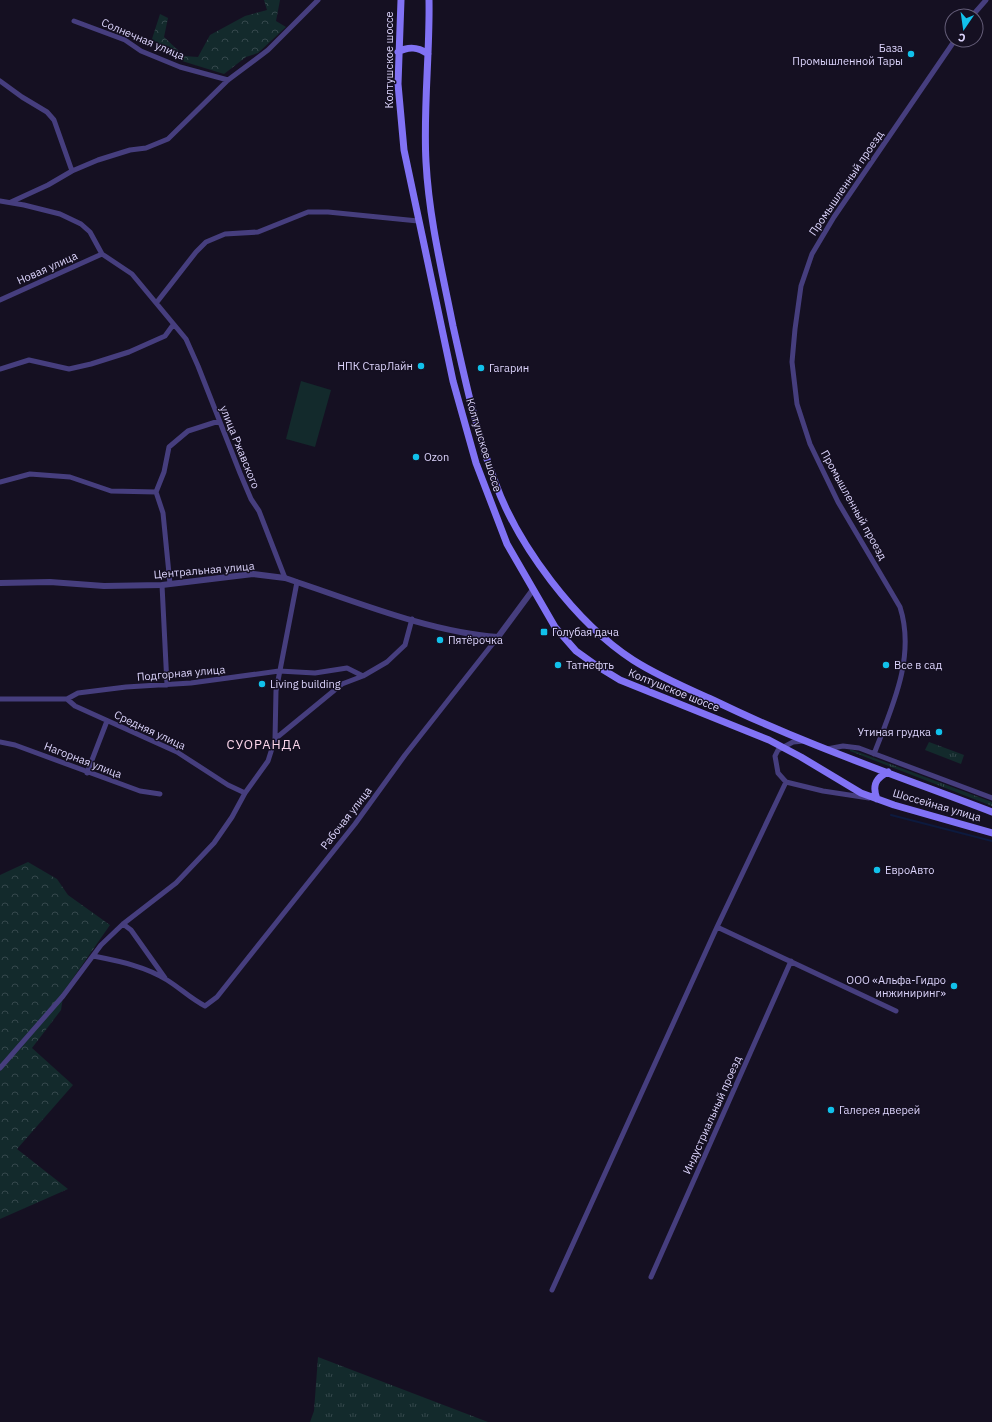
<svg xmlns="http://www.w3.org/2000/svg" width="992" height="1422" viewBox="0 0 992 1422" font-family="'IBM Plex Sans',sans-serif">
  <style>
    .grass { fill: url(#grass-tufts) }
    .forest { fill: url(#forest-crowns) }
    .park { fill: #132a2c }
    .lines { fill: none; stroke-linecap: round; stroke-linejoin: round }
    .stream { stroke: #0d1a3e; stroke-width: 2 }
    .minor { stroke: #463e7e; stroke-width: 5 }
    .tertiary { stroke: #463e7e; stroke-width: 6 }
    .secondary { stroke: #8172f5; stroke-width: 7 }
    .poi-dot { fill: #11c1eb; stroke: #151022; stroke-width: 1.5 }
    .labels { text-anchor: middle; dominant-baseline: central; stroke-width: 3; stroke-linejoin: round; paint-order: stroke }
    .street-label { font-size: 11px; fill: #dcd4fc; stroke: #151022 }
    .poi-label { font-size: 11px; fill: #dcd4fc; stroke: #151022; text-anchor: start }
    .quarter-label { font-size: 13px; letter-spacing: 1px; fill: #fcd6eb; stroke: #151022 }
  </style>
  <defs>
    <pattern id="grass-tufts" width="24" height="20" patternUnits="userSpaceOnUse"><rect width="24" height="20" fill="#132a2c"/><path d="M3 7l-1-3M5 7V3M7 7l1-3M15 17l-1-3M17 17v-4M19 17l1-3" fill="none" stroke="#35484c"/></pattern>
    <pattern id="forest-crowns" width="20" height="18" patternUnits="userSpaceOnUse"><rect width="20" height="18" fill="#132a2c"/><path d="M2 6a3 3 0 1 1 6 0M12 15a3 3 0 1 1 6 0" fill="none" stroke="#35484c"/></pattern>
  </defs>
  <rect width="100%" height="100%" fill="#151022"/>
  <!-- grass -->
  <path class="grass" d="M929 742 964 755 961 764 925 750Z
    M850 749 992 802V806L850 751Z
    M318 1357 488 1422H310L314 1411Z"/>
  <!-- forest -->
  <path class="forest" d="M264 0H280L276 21 286 27 258 53 246 57 224 74 182 61 152 39 160 14 168 18 164 37 184 56 198 57 210 35 245 16 267 10Z
    M28 862 57 879 68 895 110 925 64 991 61 1010 32 1048 73 1085 17 1149 68 1189 0 1219V875Z"/>
  <!-- park -->
  <path class="park" d="M301 381 331 390 315 447 286 439Z"/>
  <g class="lines">
    <!-- stream -->
    <path class="stream" d="M891 815 992 841"/>
    <!-- minor -->
    <path class="minor" d="M972 16 986 0
      M74 21 125 40 141 51 180 67 228 80
      M0 81 22 97 47 112 54 120 72 171
      M0 201 24 205 60 214 81 224 90 232 102 254 132 274 186 339 198 366 240 473 251 499 259 511 285 578
      M11 202 48 185 72 171 98 160 130 150 146 148 168 139 228 80 268 50 318 0
      M0 300 102 254
      M157 302 196 252 206 242 225 234 258 232 308 212H328L418 221
      M0 369 29 360 69 369 91 364 129 352 165 336 173 325
      M0 482 30 474 70 477 111 491 156 492
      M170 584 163 513 156 492 164 472 169 447 188 431 219 421
      M162 585 167 685
      M0 699H67L78 693 126 687 191 683 279 671 315 673 347 668 363 676
      M67 699 75 706 177 752 228 785 245 793
      M275 739 276 691 297 582
      M804 741 793 742 778 750 775 756 778 773 786 782 823 791 869 798
      M0 742 15 745 140 791 160 794
      M827 749 843 746 859 748 992 798
      M874 754C892 707 916 657 900 607L838 502 810 444 797 404 792 362 795 329 801 286 812 254 834 217 955 40
      M87 773 107 721
      M123 924 131 930 165 978
      M717 927 896 1011
      M93 956C118 961 145 966 167 980 180 988 191 999 205 1006L217 997 355 824 405 755 498 637
      M0 1068 63 996 101 945 123 924 176 883 214 843 232 817 245 793 268 761 275 739 342 684 363 676 387 662 405 645 412 619
      M651 1277 791 961
      M552 1290 717 927 786 782"/>
    <!-- tertiary -->
    <path class="tertiary" d="M0 583 50 582 104 586 162 585 253 574 285 578C352 600 428 632 498 637L532 591"/>
    <!-- secondary -->
    <path class="secondary" d="M401 0 398 84 404 150 453 381 476 463 507 544 555 627 576 651 597 666 620 680 769 740 801 757 861 793 894 805 992 833
      M429 0C430 54 423 108 426 162 429 218 442 271 453 326 465 379 476 432 495 482 518 546 576 623 633 660 658 676 686 688 713 700 803 744 898 776 992 812
      M398 52C409 46 418 47 428 54
      M877 799C872 786 875 778 888 772"/>
  </g>
  <!-- markers -->
  <g class="poi-dot">
    <circle cx="911" cy="54" r="4"/>
    <circle cx="421" cy="366" r="4"/>
    <circle cx="481" cy="368" r="4"/>
    <circle cx="416" cy="457" r="4"/>
    <rect x="540" y="628" width="8" height="8" rx="2"/>
    <circle cx="440" cy="640" r="4"/>
    <circle cx="558" cy="665" r="4"/>
    <circle cx="886" cy="665" r="4"/>
    <circle cx="262" cy="684" r="4"/>
    <circle cx="939" cy="732" r="4"/>
    <circle cx="877" cy="870" r="4"/>
    <circle cx="954" cy="986" r="4"/>
    <circle cx="831" cy="1110" r="4"/>
  </g>
  <g class="labels">
    <!-- street labels -->
    <g class="street-label">
      <text transform="translate(143 39) rotate(23)">Солнечная улица</text>
      <text transform="translate(389 60) rotate(-90)">Колтушское шоссе</text>
      <text transform="translate(846 183) rotate(-56)">Промышленный проезд</text>
      <text transform="translate(47 268) rotate(-24)">Новая улица</text>
      <text transform="translate(484 445) rotate(73)">Колтушское шоссе</text>
      <text transform="translate(240 447) rotate(68)">улица Ржавского</text>
      <text transform="translate(854 505) rotate(61)">Промышленный проезд</text>
      <text transform="translate(204 570) rotate(-5)">Центральная улица</text>
      <text transform="translate(181 673) rotate(-5)">Подгорная улица</text>
      <text transform="translate(674 690) rotate(22)">Колтушское шоссе</text>
      <text transform="translate(150 730) rotate(25)">Средняя улица</text>
      <text transform="translate(83 760) rotate(21)">Нагорная улица</text>
      <text transform="translate(937 805) rotate(16)">Шоссейная улица</text>
      <text transform="translate(346 818) rotate(-52)">Рабочая улица</text>
      <text transform="translate(712 1115) rotate(-66)">Индустриальный проезд</text>
    </g>
    <!-- poi labels -->
    <g class="poi-label">
      <text x="903" y="48" text-anchor="end">База<tspan x="903" dy="13">Промышленной Тары</tspan></text>
      <text x="413" y="366" text-anchor="end">НПК СтарЛайн</text>
      <text x="489" y="368">Гагарин</text>
      <text x="424" y="457">Ozon</text>
      <text x="552" y="632">Голубая дача</text>
      <text x="448" y="640">Пятёрочка</text>
      <text x="566" y="665">Татнефть</text>
      <text x="894" y="665">Все в сад</text>
      <text x="270" y="684">Living building</text>
      <text x="931" y="732" text-anchor="end">Утиная грудка</text>
      <text x="885" y="870">ЕвроАвто</text>
      <text x="946" y="980" text-anchor="end">ООО «Альфа-Гидро<tspan x="946" dy="13">инжиниринг»</tspan></text>
      <text x="839" y="1110">Галерея дверей</text>
    </g>
    <!-- quarter labels -->
    <g class="quarter-label">
      <text x="264" y="744">СУОРАНДА</text>
    </g>
  </g>
  <!-- north arrow -->
  <g transform="translate(964 28) rotate(193)"><circle r="19" fill="#151022" stroke="#655e79"/>
  <path d="M0-3L7 15L0 10L-7 15Z" fill="#11c1eb"/>
  <text y="-6" font-size="11" font-weight="bold" text-anchor="middle" fill="#dcd4fc">С</text>
  </g>
</svg>
